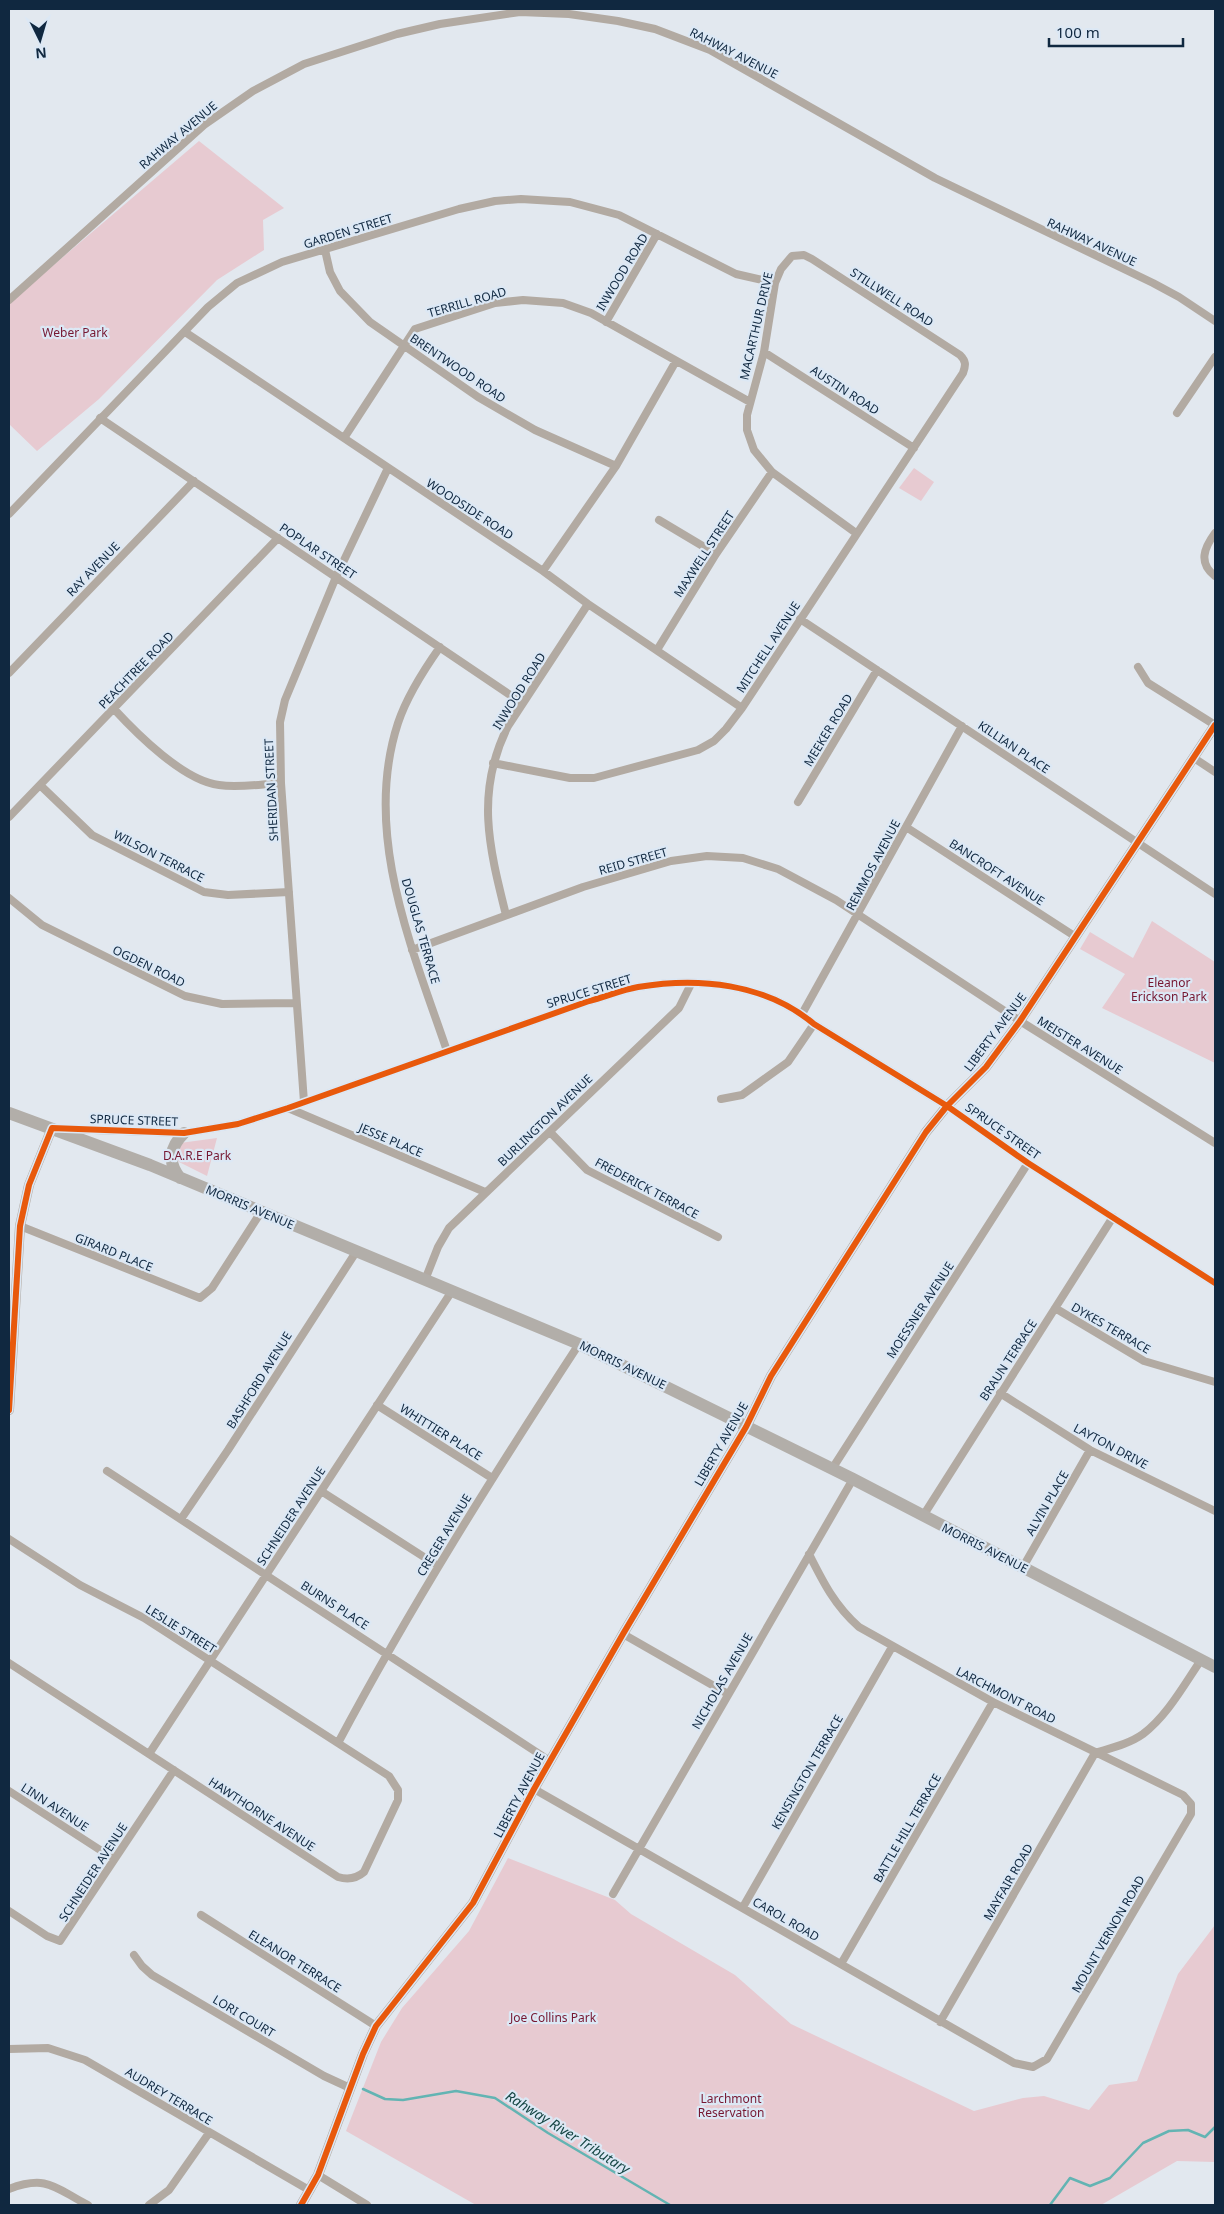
<svg xmlns="http://www.w3.org/2000/svg" width="1224" height="2214" viewBox="0 0 1224 2214" font-family="'Noto Sans',sans-serif">
  <style>
    .green { fill: #e7cad1 }
    .lines { fill: none; stroke-linecap: round; stroke-linejoin: round }
    .stream { stroke: #63b4b3; stroke-width: 2.5 }
    .minor { stroke: #b2aaa2; stroke-width: 8 }
    .tertiary { stroke: #b2aaa2; stroke-width: 10 }
    .primary { stroke: #b2aea9; stroke-width: 12 }
    .cycleway-casing { stroke: #dce8f5; stroke-width: 9 }
    .cycleway { stroke: #e8590c; stroke-width: 6 }
    .labels { text-anchor: middle; dominant-baseline: central; stroke-width: 4.5; stroke-linejoin: round; paint-order: stroke }
    .street-label { font-size: 12px; fill: #102840; stroke: #dce8f5 }
    .park-label { font-size: 12px; fill: #761731; stroke: #dce8f5 }
    .water-label { font-size: 14px; font-style: italic; fill: #164644; stroke: #dce8f5 }
  </style>
  <rect width="100%" height="100%" fill="#e2e8ef"/>
  <!-- green -->
  <path class="green" d="M199 141 284 208 263 220 264 250 217 280 99 399 37 451 9 424V303Z
    M914 468 934 482 921 501 899 488Z
    M1152 921 1215 962V1063L1102 1008 1125 974 1080 949 1090 932 1133 958Z
    M217 1138 207 1176 179 1162 177 1158 180 1143Z
    M508 1858 615 1900 631 1914 735 1975 791 2024 974 2111 1023 2098 1044 2096 1089 2110 1109 2085 1137 2081 1178 1974 1215 1925V2162L1177 2161 1101 2205H476L346 2131 381 2042 402 2008 469 1931Z"/>
  <g class="lines">
    <!-- stream -->
    <path class="stream" d="M363 2089 385 2099 403 2100 456 2091 495 2098 548 2133 670 2205
      M1050 2205 1070 2178 1090 2186 1110 2178 1143 2143 1169 2131 1188 2130 1205 2137 1215 2127"/>
    <!-- minor -->
    <path class="minor" d="M325 250 330 272 340 291 370 322 478 397 535 430 616 466
      M9 300 204 125 253 91 304 64 397 34 440 24 520 12 569 14 618 21 655 29 710 50 935 178 1153 283 1179 297 1215 321
      M606 322 657 234
      M185 332 543 571 588 604 742 708
      M764 352 914 448
      M1177 413 1215 357
      M100 418 522 703
      M344 438 415 329 495 303 523 300 563 303 591 313 750 402
      M9 514 208 307 237 283 282 262 459 209 495 201 521 199 570 202 619 215 736 274 775 283
      M659 520 716 554
      M1215 533C1204 548 1198 563 1215 576
      M543 571 616 466 676 361
      M800 619 1215 894
      M440 647C423 671 407 696 398 723 362 833 412 948 447 1051
      M657 650 716 554 772 472
      M1138 667 1148 683 1215 725
      M9 673 194 481
      M114 709C137 734 184 781 219 785 239 788 261 784 281 783
      M1194 758 1215 772
      M493 763 570 778H594L698 750 714 741 726 729 742 708 963 373C966 365 966 361 960 355L812 259 804 255 792 256 781 269 775 283 764 352 747 415V430L754 450 772 472 856 533
      M40 785 92 835 204 892 228 895 289 892
      M798 802 877 670
      M9 817 278 538
      M906 827 1076 937
      M9 898 42 925 185 996 222 1004 296 1003
      M506 915C489 847 475 792 508 726L588 604
      M412 950 583 887 671 861 707 856 743 858 778 869 836 900 1020 1021 1215 1143
      M802 1014 962 726
      M721 1099 742 1095 788 1062 814 1024
      M304 1102 281 783 280 722 285 700 336 577 388 468
      M288 1108 485 1192
      M64 1129 184 1133 238 1124 288 1108 589 1001C605 997 621 990 638 987 698 977 765 983 814 1024L947 1106 1028 1163 1215 1283
      M550 1132 587 1170 718 1237
      M20 1226 200 1298 212 1288 261 1212
      M425 1280 438 1247 449 1228 679 1008 691 984
      M1055 1308 1144 1361 1215 1382
      M1000 1393 1090 1450 1215 1511
      M377 1405 492 1478
      M832 1469 1028 1163
      M107 1471 550 1761
      M321 1491 438 1566
      M923 1516 1113 1217
      M181 1519 228 1450 356 1252
      M9 1539 80 1585 144 1618 389 1776 398 1790V1800L364 1872C356 1879 348 1880 338 1877L9 1663
      M1023 1567 1090 1450
      M623 1634 728 1694
      M338 1743C411 1606 494 1474 579 1344
      M1095 1753C1111 1748 1129 1744 1143 1734 1167 1716 1184 1685 1201 1660
      M149 1754 452 1291
      M534 1789 1014 2063 1033 2067 1047 2059 1191 1814V1804L1183 1795 993 1702 859 1627C835 1606 823 1582 809 1554
      M9 1791 114 1859
      M613 1894 853 1479
      M743 1907 892 1647
      M9 1911 47 1936 60 1941 174 1770
      M201 1915 376 2026
      M134 1955 142 1966 152 1975 324 2076 350 2088
      M841 1964 993 1702
      M940 2022 1095 1753
      M9 2049 48 2048 85 2060 309 2190
      M318 2175 367 2205
      M9 2189C48 2174 56 2189 88 2205
      M149 2205 169 2190 209 2133"/>
    <!-- tertiary -->
    <path class="tertiary" d="M9 1410 20 1226 29 1185 52 1128
      M301 2205 318 2175 363 2054 376 2026 473 1903 534 1789 623 1634 746 1427 771 1376 926 1132 947 1106 986 1067 1020 1021 1215 725"/>
    <!-- primary -->
    <path class="primary" d="M9 1113 150 1165 579 1344 853 1479 1215 1667
      M180 1178C167 1162 170 1147 184 1133"/>
    <!-- cycleway casing -->
    <g class="cycleway-casing">
      <path id="cycleway" d="M9 1410 20 1226 29 1185 52 1128 184 1133 238 1124 288 1108 589 1001C605 997 621 990 638 987 698 977 765 983 814 1024L947 1106 1028 1163 1215 1283
        M301 2205 318 2175 363 2054 376 2026 473 1903 534 1789 623 1634 746 1427 771 1376 926 1132 947 1106 986 1067 1020 1021 1215 725"/>
    </g>
    <!-- cycleway -->
    <use href="#cycleway" class="cycleway"/>
  </g>
  <g class="labels">
    <!-- street labels -->
    <g class="street-label">
      <text transform="translate(734 53) rotate(27)">RAHWAY AVENUE</text>
      <text transform="translate(178 135) rotate(-40)">RAHWAY AVENUE</text>
      <text transform="translate(348 231) rotate(-17)">GARDEN STREET</text>
      <text transform="translate(1092 242) rotate(25)">RAHWAY AVENUE</text>
      <text transform="translate(622 272) rotate(-59)">INWOOD ROAD</text>
      <text transform="translate(892 297) rotate(33)">STILLWELL ROAD</text>
      <text transform="translate(467 302) rotate(-16)">TERRILL ROAD</text>
      <text transform="translate(756 326) rotate(-77)">MACARTHUR DRIVE</text>
      <text transform="translate(458 368) rotate(34)">BRENTWOOD ROAD</text>
      <text transform="translate(845 390) rotate(33)">AUSTIN ROAD</text>
      <text transform="translate(470 509) rotate(33)">WOODSIDE ROAD</text>
      <text transform="translate(318 551) rotate(34)">POPLAR STREET</text>
      <text transform="translate(704 554) rotate(-57)">MAXWELL STREET</text>
      <text transform="translate(93 569) rotate(-46)">RAY AVENUE</text>
      <text transform="translate(768 647) rotate(-57)">MITCHELL AVENUE</text>
      <text transform="translate(136 670) rotate(-46)">PEACHTREE ROAD</text>
      <text transform="translate(519 691) rotate(-58)">INWOOD ROAD</text>
      <text transform="translate(828 730) rotate(-59)">MEEKER ROAD</text>
      <text transform="translate(1014 747) rotate(34)">KILLIAN PLACE</text>
      <text transform="translate(271 790) rotate(-93)">SHERIDAN STREET</text>
      <text transform="translate(159 856) rotate(27)">WILSON TERRACE</text>
      <text transform="translate(633 861) rotate(-16)">REID STREET</text>
      <text transform="translate(873 865) rotate(-62)">REMMOS AVENUE</text>
      <text transform="translate(997 872) rotate(33)">BANCROFT AVENUE</text>
      <text transform="translate(421 931) rotate(74)">DOUGLAS TERRACE</text>
      <text transform="translate(149 966) rotate(26)">OGDEN ROAD</text>
      <text transform="translate(589 991) rotate(-17)">SPRUCE STREET</text>
      <text transform="translate(995 1032) rotate(-53)">LIBERTY AVENUE</text>
      <text transform="translate(1080 1045) rotate(32)">MEISTER AVENUE</text>
      <text transform="translate(134 1120) rotate(2)">SPRUCE STREET</text>
      <text transform="translate(545 1120) rotate(-44)">BURLINGTON AVENUE</text>
      <text transform="translate(1003 1131) rotate(35)">SPRUCE STREET</text>
      <text transform="translate(391 1140) rotate(23)">JESSE PLACE</text>
      <text transform="translate(647 1188) rotate(28)">FREDERICK TERRACE</text>
      <text transform="translate(250 1207) rotate(23)">MORRIS AVENUE</text>
      <text transform="translate(114 1252) rotate(22)">GIRARD PLACE</text>
      <text transform="translate(920 1310) rotate(-57)">MOESSNER AVENUE</text>
      <text transform="translate(1111 1328) rotate(30)">DYKES TERRACE</text>
      <text transform="translate(1008 1360) rotate(-57)">BRAUN TERRACE</text>
      <text transform="translate(623 1365) rotate(26)">MORRIS AVENUE</text>
      <text transform="translate(259 1380) rotate(-58)">BASHFORD AVENUE</text>
      <text transform="translate(441 1432) rotate(32)">WHITTIER PLACE</text>
      <text transform="translate(721 1444) rotate(-60)">LIBERTY AVENUE</text>
      <text transform="translate(1111 1446) rotate(28)">LAYTON DRIVE</text>
      <text transform="translate(1047 1503) rotate(-60)">ALVIN PLACE</text>
      <text transform="translate(291 1516) rotate(-57)">SCHNEIDER AVENUE</text>
      <text transform="translate(444 1535) rotate(-59)">CREGER AVENUE</text>
      <text transform="translate(985 1548) rotate(27)">MORRIS AVENUE</text>
      <text transform="translate(335 1605) rotate(33)">BURNS PLACE</text>
      <text transform="translate(181 1629) rotate(32)">LESLIE STREET</text>
      <text transform="translate(722 1681) rotate(-60)">NICHOLAS AVENUE</text>
      <text transform="translate(1006 1695) rotate(27)">LARCHMONT ROAD</text>
      <text transform="translate(807 1772) rotate(-60)">KENSINGTON TERRACE</text>
      <text transform="translate(519 1795) rotate(-62)">LIBERTY AVENUE</text>
      <text transform="translate(55 1807) rotate(33)">LINN AVENUE</text>
      <text transform="translate(262 1814) rotate(33)">HAWTHORNE AVENUE</text>
      <text transform="translate(907 1828) rotate(-60)">BATTLE HILL TERRACE</text>
      <text transform="translate(93 1872) rotate(-57)">SCHNEIDER AVENUE</text>
      <text transform="translate(1008 1882) rotate(-60)">MAYFAIR ROAD</text>
      <text transform="translate(786 1919) rotate(30)">CAROL ROAD</text>
      <text transform="translate(1108 1934) rotate(-60)">MOUNT VERNON ROAD</text>
      <text transform="translate(295 1961) rotate(32)">ELEANOR TERRACE</text>
      <text transform="translate(244 2016) rotate(31)">LORI COURT</text>
      <text transform="translate(169 2096) rotate(31)">AUDREY TERRACE</text>
    </g>
    <!-- park labels -->
    <g class="park-label">
      <text x="75" y="332">Weber Park</text>
      <text x="1169" y="982">Eleanor<tspan x="1169" dy="14">Erickson Park</tspan></text>
      <text x="197" y="1155">D.A.R.E Park</text>
      <text x="553" y="2017">Joe Collins Park</text>
      <text x="731" y="2098">Larchmont<tspan x="731" dy="14">Reservation</tspan></text>
    </g>
    <!-- water labels -->
    <g class="water-label">
      <text transform="translate(568 2132) rotate(32)">Rahway River Tributary</text>
    </g>
  </g>
  <!-- border -->
  <rect width="1224" height="2214" fill="none" stroke="#102840" stroke-width="20"/>
  <!-- north arrow -->
  <g transform="translate(40 40) rotate(175)" stroke="#dce8f5" stroke-width="4" paint-order="stroke">
  <path d="M0-4L9 19L0 12L-9 19Z" fill="#102840"/>
  <text y="-8" font-size="14" font-weight="bold" text-anchor="middle" fill="#102840">N</text>
  </g>
  <!-- scale -->
  <path d="M1049 38v8h134v-8" fill="none" stroke="#102840" stroke-width="2.5"/>
  <text x="1056" y="38" font-size="15" fill="#102840" stroke="#dce8f5" stroke-width="4" paint-order="stroke">100 m</text>
</svg>
